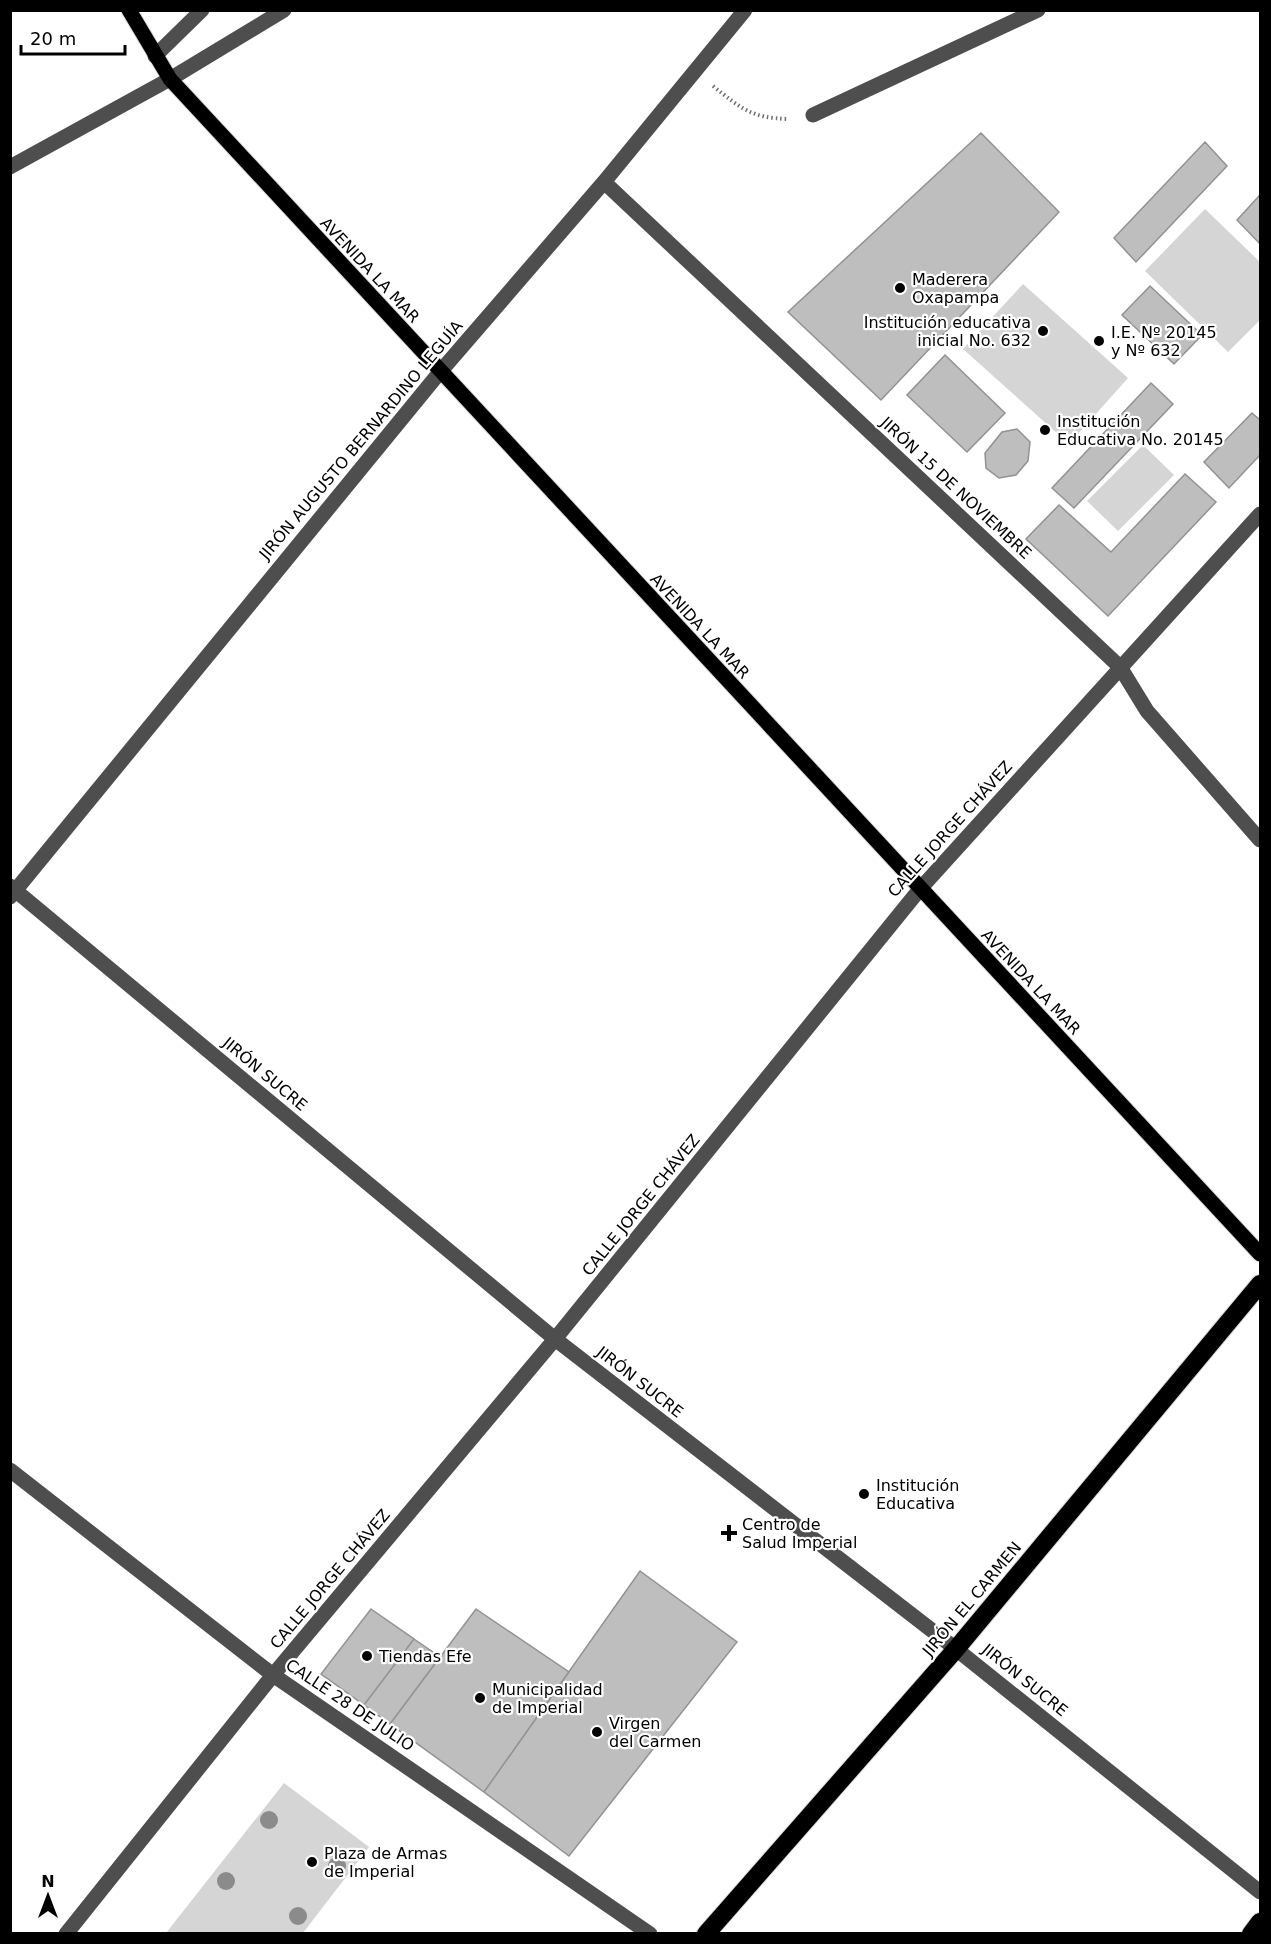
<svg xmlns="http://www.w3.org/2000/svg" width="1271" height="1944" viewBox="0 0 1271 1944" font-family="'DejaVu Sans',sans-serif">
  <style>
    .green { fill: #d5d5d5 }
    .building { fill: #bebebe; stroke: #929292; stroke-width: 1.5 }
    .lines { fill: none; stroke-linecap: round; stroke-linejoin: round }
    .major-casing { stroke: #dbdbdb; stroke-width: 17 }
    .highway-casing { stroke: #dbdbdb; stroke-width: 20 }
    .path { stroke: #707070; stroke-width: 4; stroke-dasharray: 1.5 3; stroke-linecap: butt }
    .minor { stroke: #4e4e4e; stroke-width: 15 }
    .major { stroke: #000; stroke-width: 15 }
    .highway { stroke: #000; stroke-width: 18 }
    .tree { fill: #8b8b8b }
    .poi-dot { fill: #000; stroke: #fff; stroke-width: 2 }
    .labels { text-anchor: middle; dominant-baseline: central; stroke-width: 4.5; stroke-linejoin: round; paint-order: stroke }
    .street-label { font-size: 16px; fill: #000; stroke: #fff }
    .poi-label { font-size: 16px; fill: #000; stroke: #fff; text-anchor: start }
  </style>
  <rect width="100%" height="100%" fill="#fff"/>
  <!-- green -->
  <path class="green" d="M1205 209 1260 262V320L1228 352 1145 271Z
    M1023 284 1128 378 1069 444 963 349Z
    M1143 445 1174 475 1118 531 1087 501Z
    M284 1783 369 1847 303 1933H166Z"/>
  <!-- building -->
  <path class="building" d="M981 133 1059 212 881 400 788 312Z
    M1205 142 1227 166 1136 262 1114 238Z
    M1260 195V244L1237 220Z
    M1150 286 1202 335 1174 364 1122 315Z
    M945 355 1005 413 967 452 907 395Z
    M1151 383 1173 404 1074 508 1052 488Z
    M1252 413 1260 420V455L1229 488 1204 462Z
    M1017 429 1030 442 1028 461 1016 475 999 478 986 468 985 453 1002 432Z
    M1185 474 1216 502 1108 616 1026 539 1059 505 1111 552Z
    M640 1571 737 1642 569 1856 484 1792Z
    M371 1609 414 1639 364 1705 321 1674Z
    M476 1609 569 1672 484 1792 390 1724Z
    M414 1639 440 1657 390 1724 364 1705Z"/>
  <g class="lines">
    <!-- major casing -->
    <g class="major-casing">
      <path id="major" d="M129 10 170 79 1260 1254"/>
    </g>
    <!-- highway casing -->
    <g class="highway-casing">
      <path id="highway" d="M706 1934 956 1649 1260 1284
        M1251 1934 1260 1922"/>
    </g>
    <!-- path -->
    <path class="path" d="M713 86C742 109 751 118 789 119"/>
    <!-- minor -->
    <path class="minor" d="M155 56 202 10
      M813 115 1038 10
      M10 167 170 79 284 10
      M604 182 1120 667 1147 711 1260 840
      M10 886 555 1339 956 1649 1260 1892
      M10 897 440 372 604 182 745 10
      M10 1470 273 1675 650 1934
      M66 1934 273 1675 555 1339 920 889 1260 514"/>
    <!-- major -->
    <use href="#major" class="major"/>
    <!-- highway -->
    <use href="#highway" class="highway"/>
  </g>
  <!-- trees -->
  <g class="tree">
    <circle cx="269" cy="1820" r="9"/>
    <circle cx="337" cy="1866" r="9"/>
    <circle cx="226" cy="1881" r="9"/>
    <circle cx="298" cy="1916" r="9"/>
  </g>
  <!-- markers -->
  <g class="poi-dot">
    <circle cx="900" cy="288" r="6"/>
    <circle cx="1043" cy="331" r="6"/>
    <circle cx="1099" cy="341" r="6"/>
    <circle cx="1045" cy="430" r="6"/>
    <circle cx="864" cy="1494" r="6"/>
    <path d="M726 1524h6v6h6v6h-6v6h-6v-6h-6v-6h6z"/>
    <circle cx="367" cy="1656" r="6"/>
    <circle cx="480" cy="1698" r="6"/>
    <circle cx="597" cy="1732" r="6"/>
    <circle cx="312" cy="1862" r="6"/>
  </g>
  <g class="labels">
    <!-- street labels -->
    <g class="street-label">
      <text transform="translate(370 270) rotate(47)">AVENIDA LA MAR</text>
      <text transform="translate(361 440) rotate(-50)">JIRÓN AUGUSTO BERNARDINO LEGUÍA</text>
      <text transform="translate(956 488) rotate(43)">JIRÓN 15 DE NOVIEMBRE</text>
      <text transform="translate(700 626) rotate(47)">AVENIDA LA MAR</text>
      <text transform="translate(950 829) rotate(-48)">CALLE JORGE CHÁVEZ</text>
      <text transform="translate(1031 982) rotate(47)">AVENIDA LA MAR</text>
      <text transform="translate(265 1074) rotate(40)">JIRÓN SUCRE</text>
      <text transform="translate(641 1205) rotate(-51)">CALLE JORGE CHÁVEZ</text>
      <text transform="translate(640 1382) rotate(38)">JIRÓN SUCRE</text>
      <text transform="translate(330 1579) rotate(-50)">CALLE JORGE CHÁVEZ</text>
      <text transform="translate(972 1599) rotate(-50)">JIRÓN EL CARMEN</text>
      <text transform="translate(1025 1680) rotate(39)">JIRÓN SUCRE</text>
      <text transform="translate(350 1705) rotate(34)">CALLE 28 DE JULIO</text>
    </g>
    <!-- poi labels -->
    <g class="poi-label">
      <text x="912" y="279">Maderera<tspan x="912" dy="18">Oxapampa</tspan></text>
      <text x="1031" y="322" text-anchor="end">Institución educativa<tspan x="1031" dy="18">inicial No. 632</tspan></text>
      <text x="1111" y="332">I.E. Nº 20145<tspan x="1111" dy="18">y Nº 632</tspan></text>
      <text x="1057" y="421">Institución<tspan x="1057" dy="18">Educativa No. 20145</tspan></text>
      <text x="876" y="1485">Institución<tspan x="876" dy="18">Educativa</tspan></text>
      <text x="742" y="1524">Centro de<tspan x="742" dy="18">Salud Imperial</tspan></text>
      <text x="379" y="1656">Tiendas Efe</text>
      <text x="492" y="1689">Municipalidad<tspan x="492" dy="18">de Imperial</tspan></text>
      <text x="609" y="1723">Virgen<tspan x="609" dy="18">del Carmen</tspan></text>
      <text x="324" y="1853">Plaza de Armas<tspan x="324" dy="18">de Imperial</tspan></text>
    </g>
  </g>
  <!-- border -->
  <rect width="1271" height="1944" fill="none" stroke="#000000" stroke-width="24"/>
  <!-- north arrow -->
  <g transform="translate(48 1896)" stroke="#ffffff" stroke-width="4.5" paint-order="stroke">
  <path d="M0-4.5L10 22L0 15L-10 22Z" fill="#000000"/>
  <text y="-9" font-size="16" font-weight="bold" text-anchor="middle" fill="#000000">N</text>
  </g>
  <!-- scale -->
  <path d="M21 45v9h104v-9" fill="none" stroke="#000000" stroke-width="3"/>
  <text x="30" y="45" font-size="18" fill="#000000" stroke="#ffffff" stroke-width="4.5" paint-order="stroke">20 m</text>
</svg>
